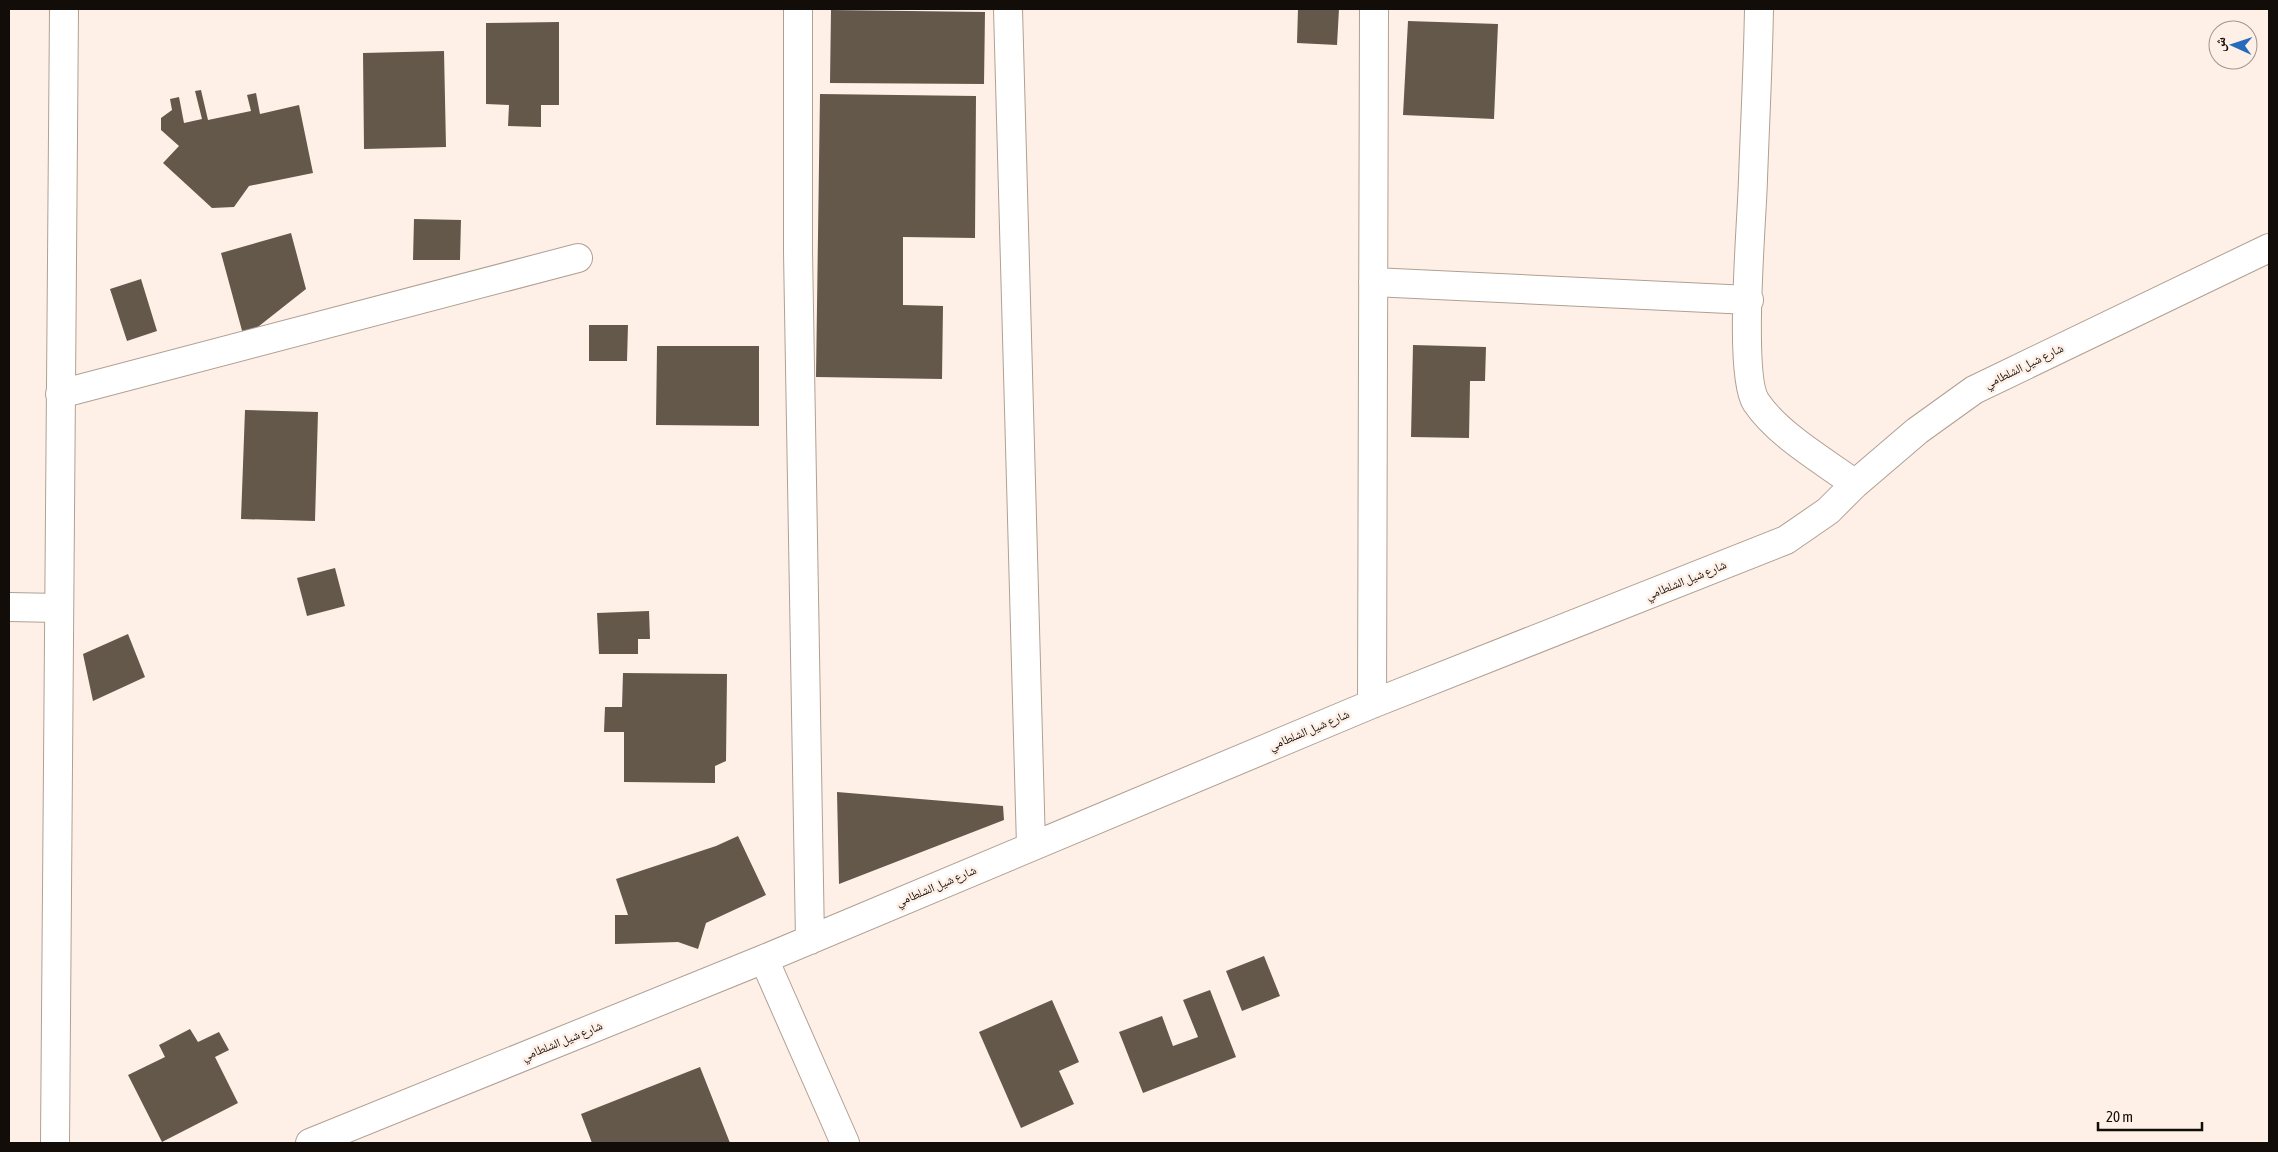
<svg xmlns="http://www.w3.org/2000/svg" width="2278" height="1152" viewBox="0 0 2278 1152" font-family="'Asap Condensed','Noto Naskh Arabic',sans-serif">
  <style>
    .building { fill: #63584a }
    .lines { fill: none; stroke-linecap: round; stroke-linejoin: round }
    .minor-casing { stroke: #b0a094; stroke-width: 30 }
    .minor { stroke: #fff; stroke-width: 28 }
    .labels { text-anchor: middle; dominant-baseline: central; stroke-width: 5; stroke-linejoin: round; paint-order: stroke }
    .street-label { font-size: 12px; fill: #130d09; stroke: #fef0e6 }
  </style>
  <rect width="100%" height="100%" fill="#fef0e6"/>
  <!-- building -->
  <path class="building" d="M1298 9H1339L1337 45 1297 43Z
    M831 10 985 12 984 84 830 83Z
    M1408 21 1498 24 1494 119 1403 115Z
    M559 22V105H541V127L508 126 509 105 486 104V23Z
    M444 51 446 147 364 149 363 53Z
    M201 90 208 120 251 111 247 95 256 93 260 114 299 105 313 173 249 186 234 207 212 208 163 163 179 146 161 130V118L172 110 170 99 179 97 184 123 202 119 195 91Z
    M820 94 976 96 975 238 903 237V305L943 306 942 379 816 377Z
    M414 219 461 220 460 260H413Z
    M291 233 306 289 244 338 221 253Z
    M141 279 157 331 127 341 110 289Z
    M589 325H628L627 361H589Z
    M1413 345 1486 347 1485 381H1470L1469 438 1411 437Z
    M657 346H759V426L656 425Z
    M245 410 318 412 315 521 241 519Z
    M335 568 345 606 307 616 297 578Z
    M649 611 650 639H638V654H599L597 613Z
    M128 634 145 677 93 701 83 654Z
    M623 673 727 674 726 761 715 766V783L624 782V732H604L605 707H622Z
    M837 792 1003 806 1004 820 839 884Z
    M738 836 766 895 706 923 698 949 678 942 615 944V915H628L616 879 716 846Z
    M1264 956 1280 996 1242 1011 1226 971Z
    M1210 990 1236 1057 1143 1093 1119 1032 1162 1016 1173 1046 1198 1037 1183 1000Z
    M1052 1000 1079 1062 1059 1071 1074 1104 1021 1128 979 1032Z
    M190 1029 198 1042 219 1032 229 1050 215 1057 238 1103 162 1142 128 1075 165 1057 159 1045Z
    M700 1067 730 1143H592L581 1114Z"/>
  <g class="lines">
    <!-- minor casing -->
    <g class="minor-casing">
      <path id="minor" d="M798 9V252L810 940
        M1008 9 1031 846
        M1759 9C1758 66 1755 123 1753 179 1752 220 1738 375 1756 402 1778 435 1824 461 1855 484
        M1373 282 1749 300
        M60 394 578 258
        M9 607 59 608
        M1372 704 1374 9
        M764 959 845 1143
        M55 1143 64 9
        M310 1143 764 959 1372 704 1786 540 1828 511 1855 484 1917 431 1974 390 2269 248"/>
    </g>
    <!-- minor -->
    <use href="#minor" class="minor"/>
  </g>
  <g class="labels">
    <!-- street labels -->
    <g class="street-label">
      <text transform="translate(2024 366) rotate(-26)">شارع شيل الشلطامي</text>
      <text transform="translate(1686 580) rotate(-22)">شارع شيل الشلطامي</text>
      <text transform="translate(1309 730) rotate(-23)">شارع شيل الشلطامي</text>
      <text transform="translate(936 886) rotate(-23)">شارع شيل الشلطامي</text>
      <text transform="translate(562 1041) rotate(-22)">شارع شيل الشلطامي</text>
    </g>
  </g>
  <!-- border -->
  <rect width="2278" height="1152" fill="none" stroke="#130d09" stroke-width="20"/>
  <!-- north arrow -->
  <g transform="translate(2233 45) rotate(273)"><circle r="24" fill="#fef0e6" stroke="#a0958e"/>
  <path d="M0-4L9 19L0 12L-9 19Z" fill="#256bbc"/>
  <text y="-8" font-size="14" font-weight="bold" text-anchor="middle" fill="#130d09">ش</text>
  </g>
  <!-- scale -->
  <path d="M2098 1122v8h104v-8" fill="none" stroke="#130d09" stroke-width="2.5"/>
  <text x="2106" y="1122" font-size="15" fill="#130d09" stroke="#fef0e6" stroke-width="4" paint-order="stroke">20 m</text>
</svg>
